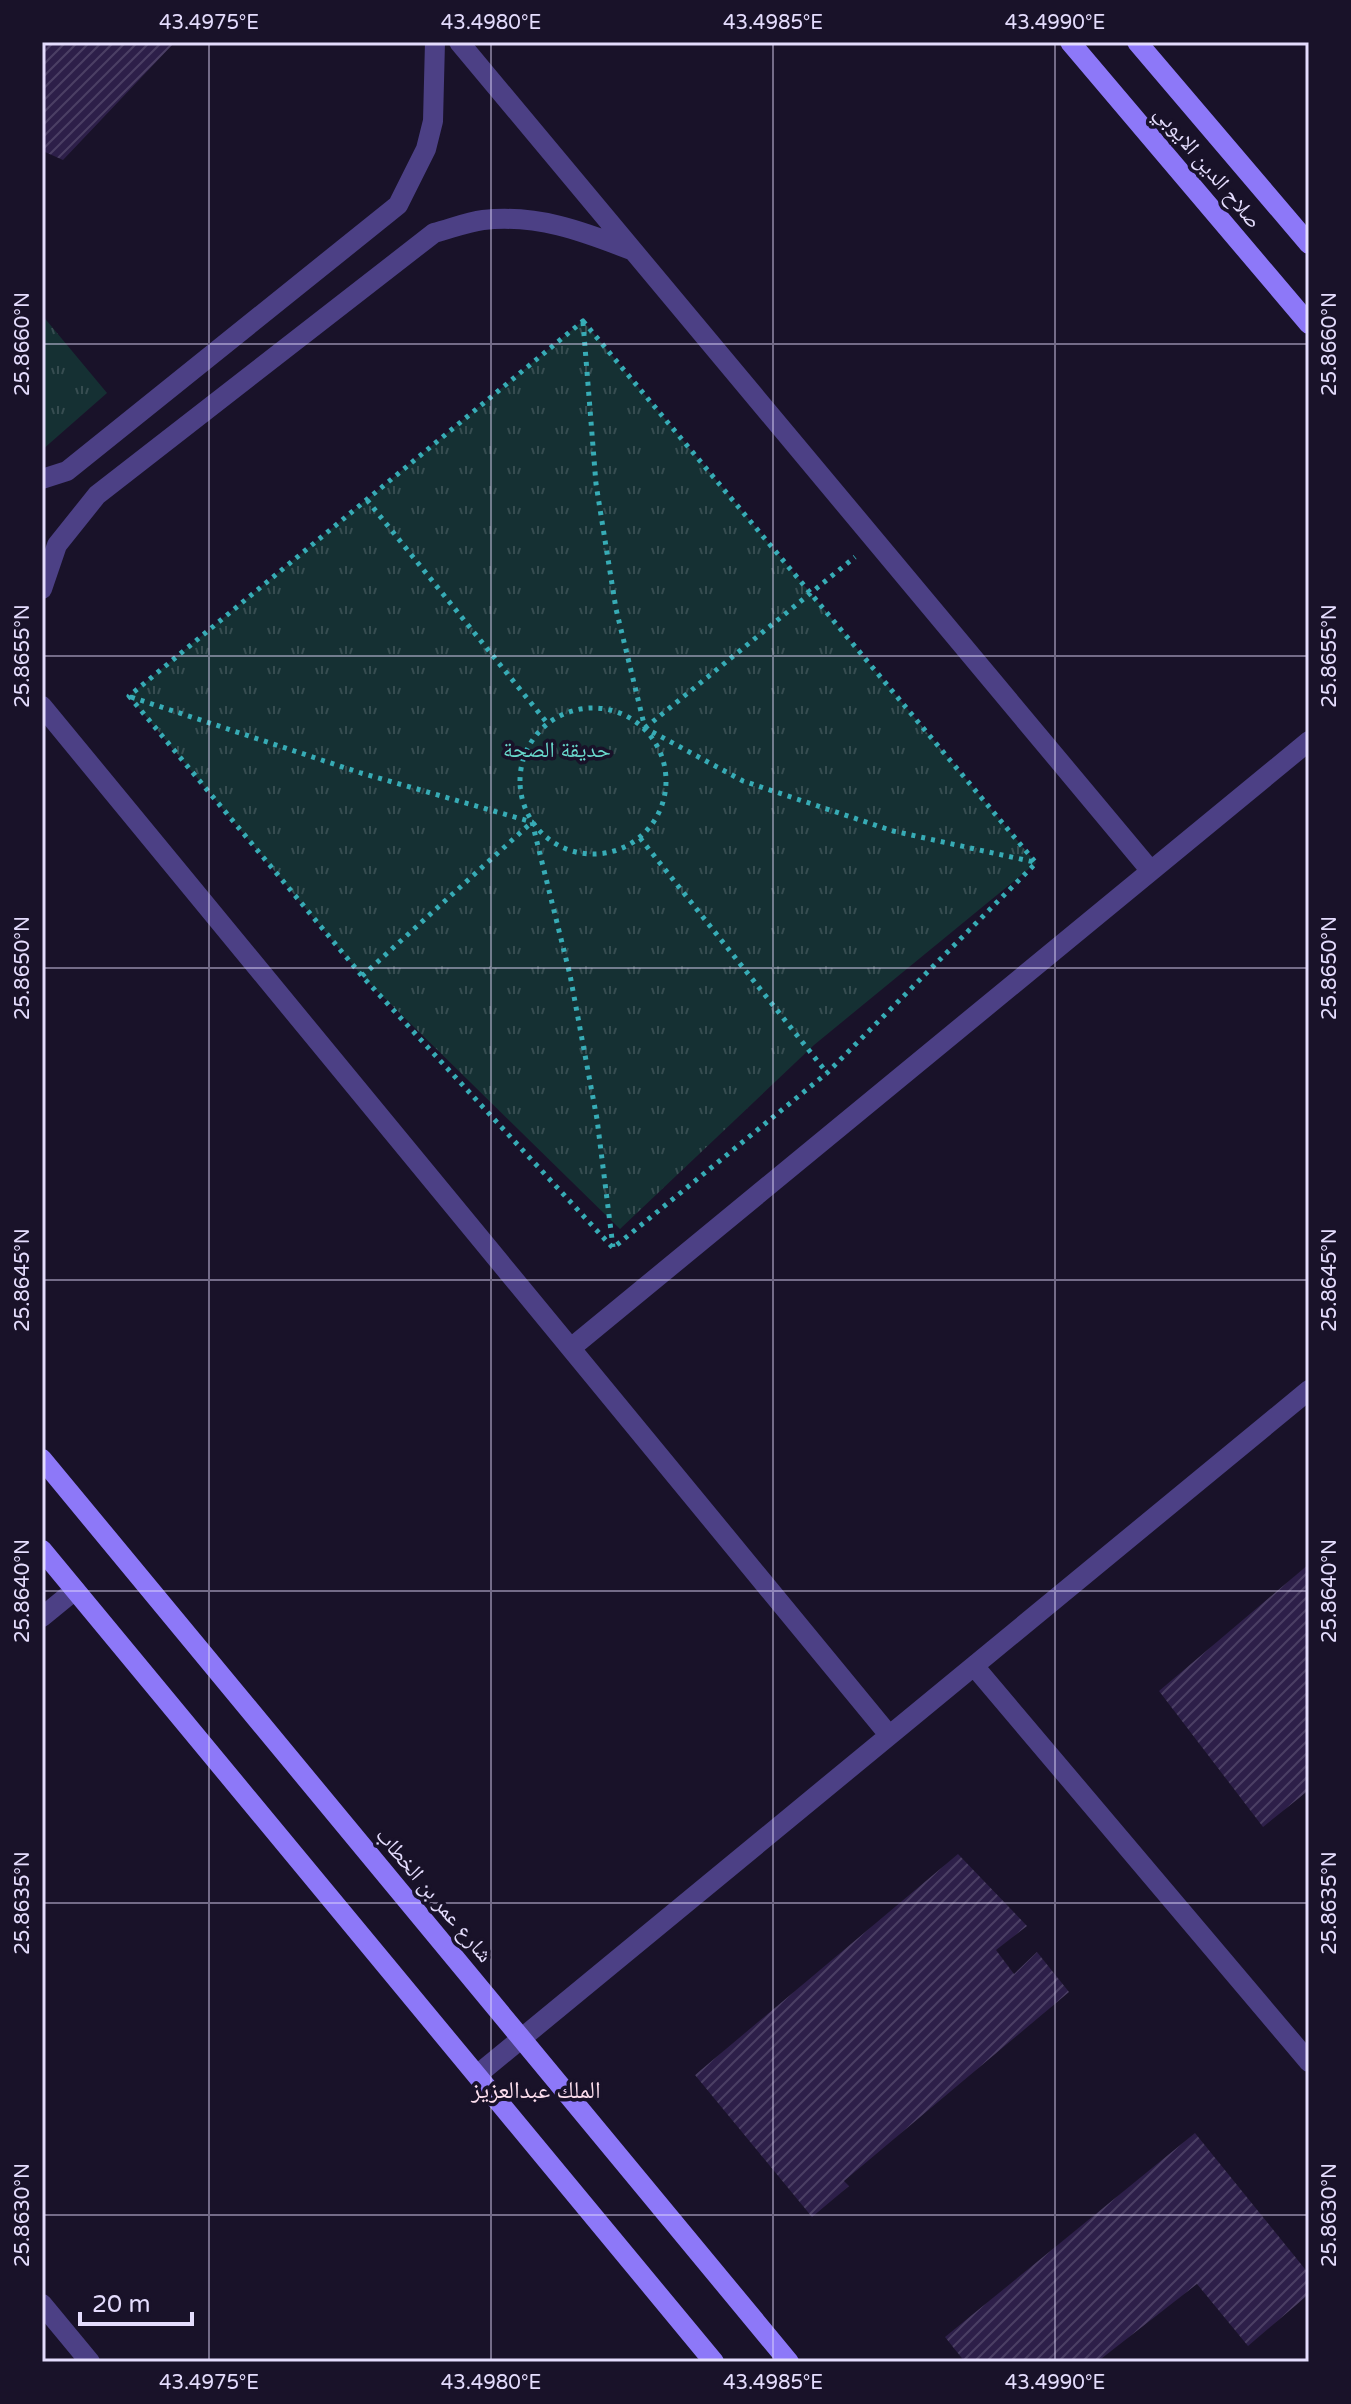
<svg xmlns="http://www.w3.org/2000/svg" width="1351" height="2404" viewBox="0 0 1351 2404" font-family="'Varela Round','Noto Naskh Arabic',sans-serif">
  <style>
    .park { fill: url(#park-tufts) }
    .building { fill: url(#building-hatch) }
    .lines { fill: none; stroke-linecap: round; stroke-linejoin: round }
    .path { stroke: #37acb6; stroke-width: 5; stroke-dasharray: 4 6; stroke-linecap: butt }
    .street { stroke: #4c4085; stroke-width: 20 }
    .secondary { stroke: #8d78f8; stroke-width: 20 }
    .ticks { fill: none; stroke: #e4dcfd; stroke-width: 2; stroke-opacity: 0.45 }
    .labels { text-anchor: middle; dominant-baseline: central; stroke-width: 7; stroke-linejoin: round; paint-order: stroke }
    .street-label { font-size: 22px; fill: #e4dcfd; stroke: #191229 }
    .park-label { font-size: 22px; fill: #6adbce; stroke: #191229 }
    .neighbourhood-label { font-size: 24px; fill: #fddeee; stroke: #191229 }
    .neatline { fill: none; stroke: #e4dcfd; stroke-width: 3 }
    .ticks-label { font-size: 20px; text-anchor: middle; fill: #e4dcfd }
  </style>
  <defs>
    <pattern id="park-tufts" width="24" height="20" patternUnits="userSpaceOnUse" patternTransform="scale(2)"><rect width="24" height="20" fill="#153033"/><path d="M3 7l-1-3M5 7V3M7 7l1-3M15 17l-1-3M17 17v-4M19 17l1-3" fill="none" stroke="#374d51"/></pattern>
    <pattern id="building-hatch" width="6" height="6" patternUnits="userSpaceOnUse" patternTransform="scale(2)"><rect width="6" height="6" fill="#2d1f49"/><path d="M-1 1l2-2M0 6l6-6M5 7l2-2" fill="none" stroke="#4b3f64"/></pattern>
  </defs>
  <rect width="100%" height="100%" fill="#191229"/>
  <!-- park -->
  <path class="park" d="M42 315 107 393 42 450Z
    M583 321 1036 863 814 1045 620 1229 362 976 129 696Z"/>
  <!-- building -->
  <path class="building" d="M42 42H175L63 160 45 152 42 155Z
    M1309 1564V1790L1263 1827 1159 1691Z
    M958 1854 1027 1926 996 1950 1014 1974 1037 1952 1069 1992 844 2181 849 2186 812 2217 695 2075Z
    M1195 2133 1309 2274V2294L1248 2346 1197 2284 1097 2362H965L945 2337Z"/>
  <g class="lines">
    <!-- path -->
    <path class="path" d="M583 321 1036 863 827 1073 613 1248 362 976 129 696Z
      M583 322 596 484 616 609 645 728 743 781 893 831 1034 862
      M367 500 548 724
      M131 697 361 773 532 822 570 975 597 1119 613 1247
      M520 781a73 73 0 1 1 146 0a73 73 0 1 1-146 0Z
      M645 728 855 557
      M640 838 827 1073
      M362 976 531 823"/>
    <!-- street -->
    <path class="street" d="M459 42 1151 871
      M42 479 67 471 398 205 426 149 433 121 435 42
      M42 589 57 545 97 495 434 233C450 229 467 222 483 220 537 214 582 231 631 250
      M42 706 889 1735
      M571 1348 1309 741
      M42 1617 75 1590
      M974 1666 1309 2062
      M477 2075 1309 1390
      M42 2304 90 2362"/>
    <!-- secondary -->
    <path class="secondary" d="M1070 42 1309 324
      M1137 42 1309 244
      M42 1459 789 2362
      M42 1550 714 2362"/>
  </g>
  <!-- ticks -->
  <path class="ticks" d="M209 42V2362M491 42V2362M773 42V2362M1055 42V2362M42 344H1309M42 656H1309M42 968H1309M42 1280H1309M42 1591H1309M42 1903H1309M42 2215H1309"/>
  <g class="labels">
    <!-- street labels -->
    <g class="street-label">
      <text transform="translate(1208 167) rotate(50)">صلاح الدين الايوبي</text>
      <text transform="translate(434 1895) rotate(50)">شارع عمر بن الخطاب</text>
    </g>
    <!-- park labels -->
    <g class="park-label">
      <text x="557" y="750">حديقة الصحة</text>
    </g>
    <!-- neighbourhood labels -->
    <g class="neighbourhood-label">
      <text x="536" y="2090">الملك عبدالعزيز</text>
    </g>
  </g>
  <!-- border -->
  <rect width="1351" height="2404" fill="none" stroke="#191229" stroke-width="88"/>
  <!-- scale -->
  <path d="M80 2312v12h112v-12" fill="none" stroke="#e4dcfd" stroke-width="4"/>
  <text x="92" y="2312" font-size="24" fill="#e4dcfd" stroke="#191229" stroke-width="6" paint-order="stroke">20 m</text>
  <rect x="44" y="44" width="1263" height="2316" class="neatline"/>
  <g class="ticks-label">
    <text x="209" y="29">43.4975°E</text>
    <text x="491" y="29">43.4980°E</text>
    <text x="773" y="29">43.4985°E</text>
    <text x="1055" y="29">43.4990°E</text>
    <text transform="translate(22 344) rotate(-90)" y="7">25.8660°N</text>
    <text transform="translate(1329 344) rotate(-90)" y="7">25.8660°N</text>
    <text transform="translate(22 656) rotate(-90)" y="7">25.8655°N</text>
    <text transform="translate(1329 656) rotate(-90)" y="7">25.8655°N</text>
    <text transform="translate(22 968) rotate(-90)" y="7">25.8650°N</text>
    <text transform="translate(1329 968) rotate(-90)" y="7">25.8650°N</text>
    <text transform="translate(22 1280) rotate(-90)" y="7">25.8645°N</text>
    <text transform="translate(1329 1280) rotate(-90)" y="7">25.8645°N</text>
    <text transform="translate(22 1591) rotate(-90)" y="7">25.8640°N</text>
    <text transform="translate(1329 1591) rotate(-90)" y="7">25.8640°N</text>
    <text transform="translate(22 1903) rotate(-90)" y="7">25.8635°N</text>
    <text transform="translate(1329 1903) rotate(-90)" y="7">25.8635°N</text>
    <text transform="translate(22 2215) rotate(-90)" y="7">25.8630°N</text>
    <text transform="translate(1329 2215) rotate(-90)" y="7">25.8630°N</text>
    <text x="209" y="2389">43.4975°E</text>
    <text x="491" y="2389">43.4980°E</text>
    <text x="773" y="2389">43.4985°E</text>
    <text x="1055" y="2389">43.4990°E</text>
  </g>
</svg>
